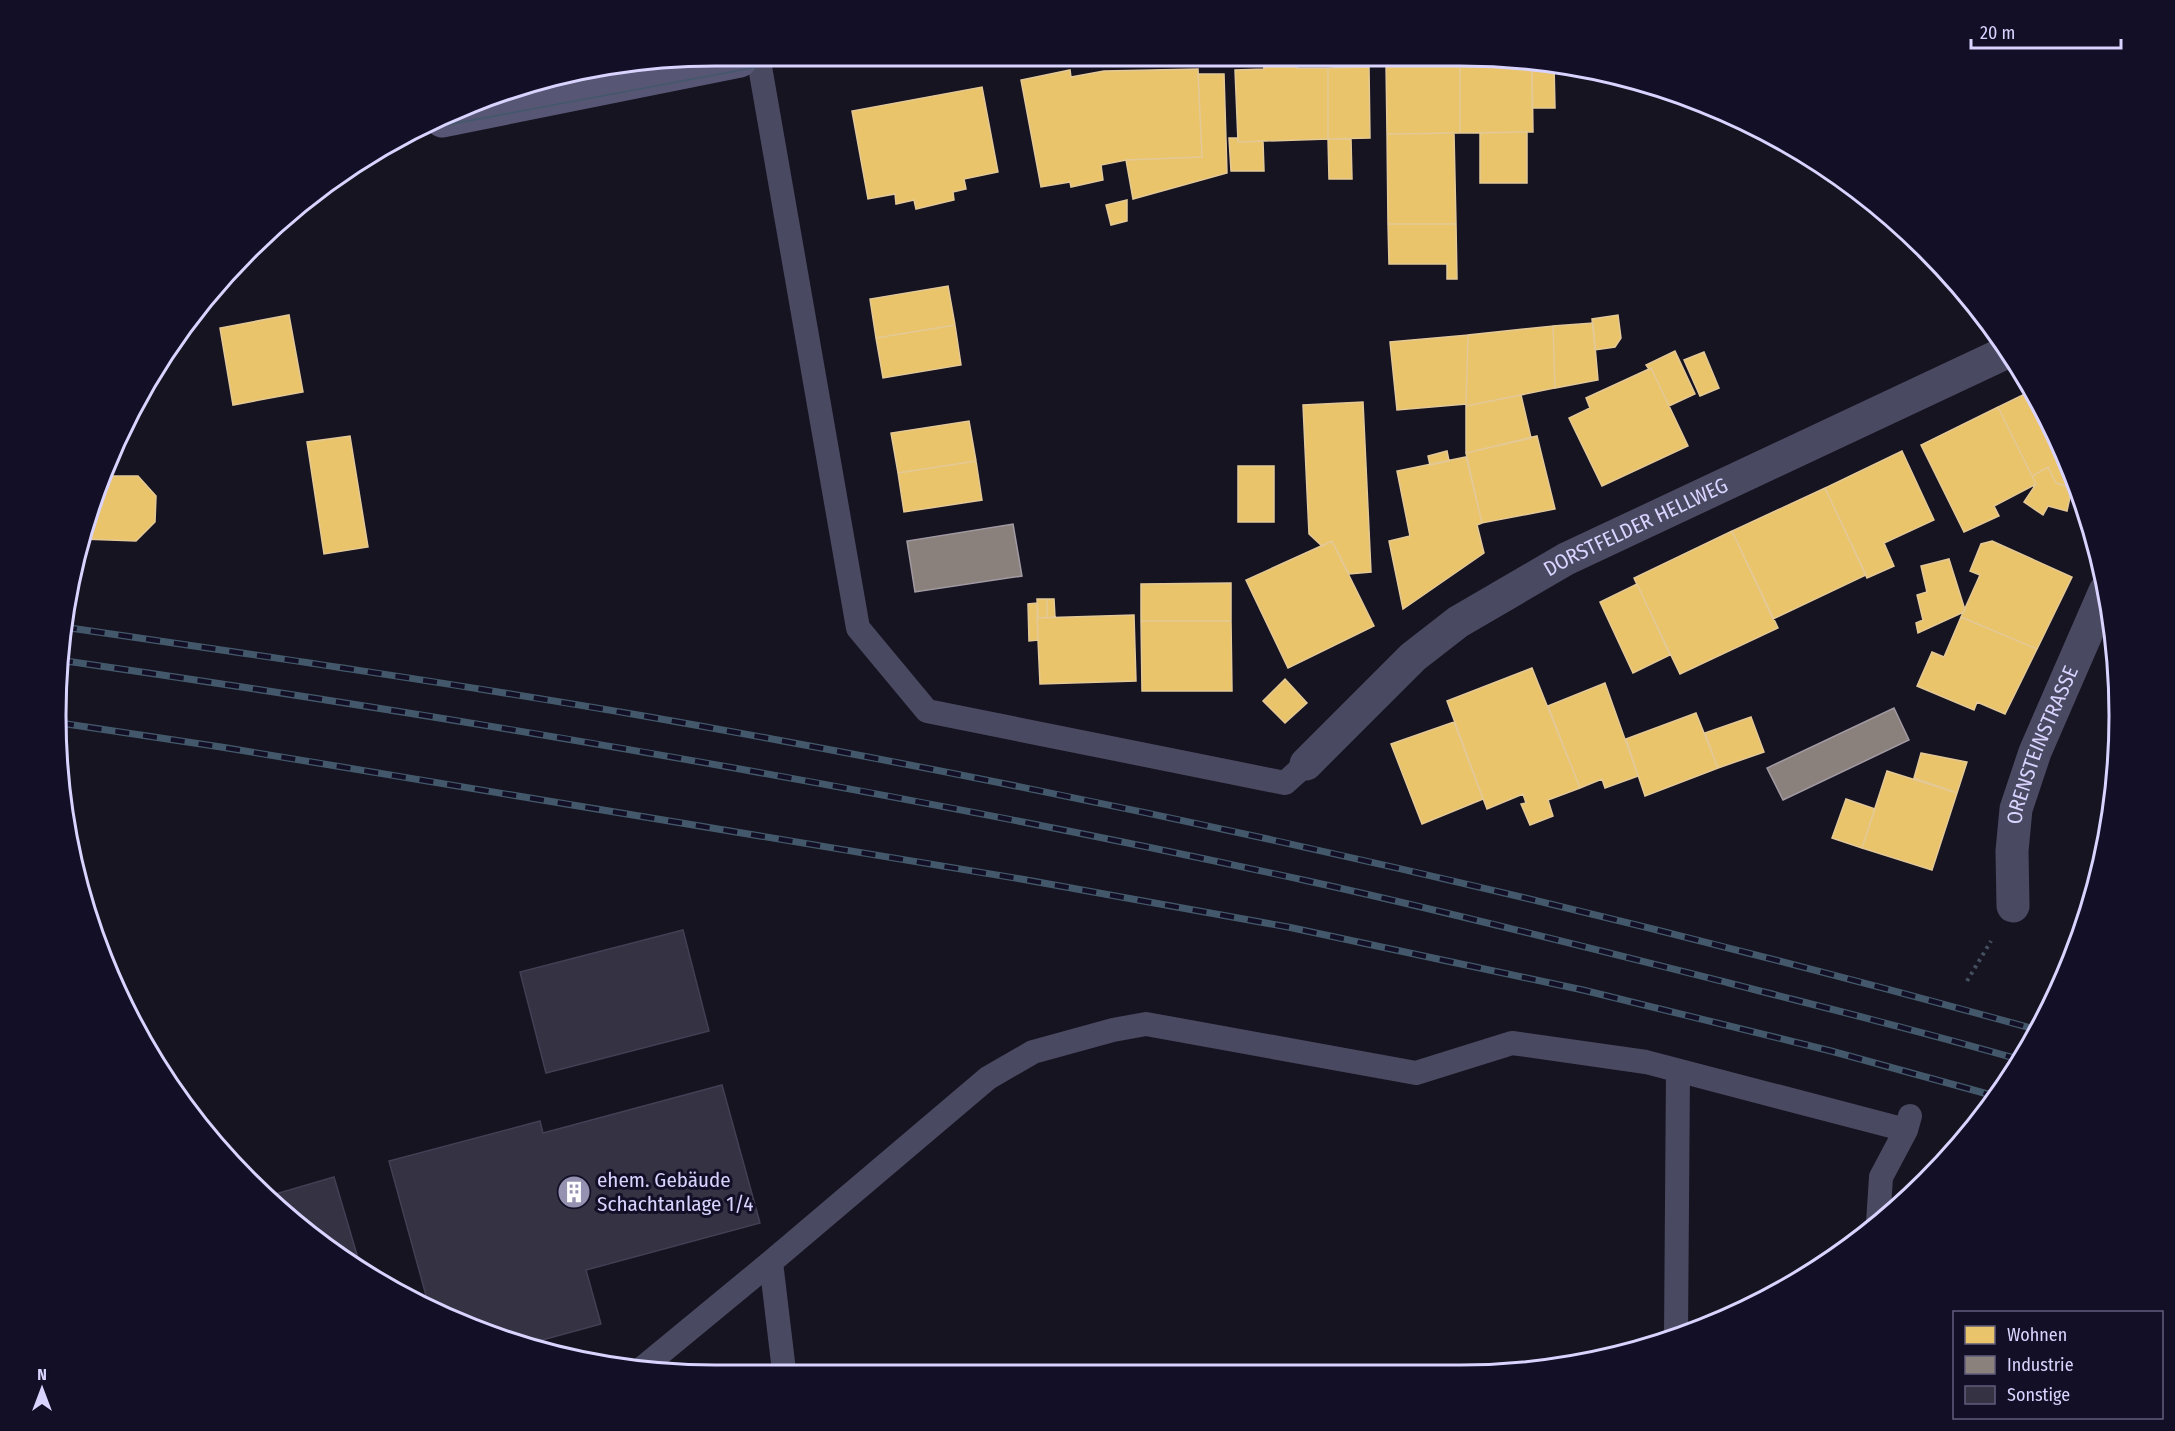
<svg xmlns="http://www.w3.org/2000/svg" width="2175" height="1431" viewBox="0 0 2175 1431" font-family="'Fira Sans Condensed',sans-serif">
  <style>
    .homes { fill: #e9c46a; stroke: #e4c997; stroke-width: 1.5 }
    .industry { fill: #8a817c; stroke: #a29aa3; stroke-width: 1.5 }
    .building { fill: #343243; stroke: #433f54; stroke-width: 1.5 }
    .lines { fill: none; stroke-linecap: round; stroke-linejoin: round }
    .path { stroke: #44505f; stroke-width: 4; stroke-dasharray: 3 4.5; stroke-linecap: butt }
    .lane { stroke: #4a4962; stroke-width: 24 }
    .street { stroke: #4a4962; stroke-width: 33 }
    .secondary { stroke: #575674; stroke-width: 33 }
    .tram { stroke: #43596b; stroke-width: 1.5 }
    .rail-casing { stroke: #43596b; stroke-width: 7 }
    .rail { stroke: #130f26; stroke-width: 4.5; stroke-dasharray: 14; stroke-linecap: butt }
    .labels { text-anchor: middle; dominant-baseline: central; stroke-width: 6; stroke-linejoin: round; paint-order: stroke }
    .street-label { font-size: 21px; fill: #d9d4ff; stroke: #130f26 }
    .poi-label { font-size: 21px; fill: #d9d4ff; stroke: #130f26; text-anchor: start }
    .rim { fill: none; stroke: #d9d4ff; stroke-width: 3 }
  </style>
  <rect width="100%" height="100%" fill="#161421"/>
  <!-- homes -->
  <path class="homes" d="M1263 61H1296L1297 68H1328V139L1238 142 1235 70 1264 69Z
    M1532 62 1533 132 1460 133V63Z
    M1460 63V133L1387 134 1386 64Z
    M1554 65 1555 108H1532V66Z
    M1369 67 1370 138 1328 139V68Z
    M1198 69 1202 157 1126 160 1101 165 1103 180 1071 187 1070 182 1041 187 1021 80 1070 70 1071 77 1104 71Z
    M1198 74H1224L1227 173 1133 199 1126 160 1202 157Z
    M982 87 998 172 964 179 966 189 953 192 954 200 916 209 914 200 896 204 895 194 868 199 852 111Z
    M1527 132V183H1480V133Z
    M1454 133 1456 224H1388L1387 134Z
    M1229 138H1238V142L1263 141 1264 171H1231Z
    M1328 139H1351L1352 179H1329Z
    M1127 200V221L1111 225 1106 205Z
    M1388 224H1456L1457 279H1447V264H1389Z
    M948 286 955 325 876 338 870 299Z
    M289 315 303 392 233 405 220 328Z
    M1618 315 1621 338 1615 347 1595 350 1592 319Z
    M1593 323 1598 380 1555 388 1553 326Z
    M955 325 961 365 883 378 876 338Z
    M1553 326 1555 388 1466 406 1468 335Z
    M1468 335 1466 404 1397 410 1390 342Z
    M1675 351 1695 394 1669 406 1651 368 1649 369 1646 365Z
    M1704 352 1719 388 1700 396 1684 360Z
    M1651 368 1688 446 1602 486 1569 418 1590 408 1586 398Z
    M2031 391 2052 424 2076 489 2056 483 2048 467 2032 476 1998 407Z
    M1521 395 1531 438 1466 453V406Z
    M1363 402 1371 572 1349 574 1332 541 1322 546 1309 534 1303 405Z
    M1998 407 2036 484 1994 506 1999 516 1964 532 1921 445Z
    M969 421 976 461 898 473 891 433Z
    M350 436 368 547 324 554 307 442Z
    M1537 436 1555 509 1482 523 1466 453Z
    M1447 451 1449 461 1430 465 1428 456Z
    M1902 451 1934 520 1884 543 1894 566 1867 578 1825 488Z
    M1466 457 1482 523 1477 525 1484 553 1403 609 1389 541 1410 536 1397 471Z
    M976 461 982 500 904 512 898 473Z
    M1238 466H1274V522H1238Z
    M2048 467 2056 483 2072 488 2067 511 2048 506 2043 515 2024 502 2036 484 2032 476Z
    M112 476H138L156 496 155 522 136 541 83 539 99 486Z
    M1825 488 1866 575 1773 619 1732 531Z
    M1732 531 1778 628 1680 674 1634 578Z
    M1332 541 1374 626 1288 668 1246 580Z
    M1992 541 2072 577 2037 649 1961 617 1980 575 1970 571 1981 544Z
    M1949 559 1965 610 1964 612 1918 633 1916 623 1923 620 1917 595 1927 592 1921 566Z
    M1231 583V621H1141V584Z
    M1637 584 1670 655 1633 673 1600 602Z
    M1037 599H1047V618H1038Z
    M1047 599H1054L1055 617 1047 618Z
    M1037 603 1038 640 1029 641 1028 604Z
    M1134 615 1136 681 1040 684 1037 618Z
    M1961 617 2037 649 2005 714 1977 702 1974 710 1917 686 1932 652 1944 657Z
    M1141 621H1231L1232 691H1142Z
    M1532 668 1580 788 1548 800 1553 816 1530 825 1521 804 1526 803 1523 794 1487 809 1447 701Z
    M1285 679 1307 703 1285 723 1263 701Z
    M1605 683 1638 776 1605 788 1602 779 1580 788 1548 706Z
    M1696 713 1718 768 1645 796 1626 739Z
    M1751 717 1764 752 1718 768 1705 733Z
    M1454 722 1483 799 1422 824 1391 744Z
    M1921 753 1967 762 1957 793 1914 778Z
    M1887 771 1957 793 1932 870 1862 848Z
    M1846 799 1875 809 1862 848 1832 838Z"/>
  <!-- industry -->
  <path class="industry" d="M1013 524 1022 576 915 592 907 541Z
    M1894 708 1909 740 1783 800 1767 768Z"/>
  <!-- building -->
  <path class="building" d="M683 930 709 1031 546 1073 520 972Z
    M722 1085 760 1223 586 1270 601 1324 524 1345 504 1341 430 1310 389 1161 540 1121 543 1133Z
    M334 1177 360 1265 280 1211 265 1197Z"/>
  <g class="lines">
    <!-- path -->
    <path class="path" d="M1967 981 1991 941"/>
    <!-- lane -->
    <path class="lane" d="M759 61 858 628 927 711 1285 783 1306 764
      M1878 1223 1881 1177 1906 1130 1910 1116
      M771 1262 784 1371
      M1676 1336 1678 1071
      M640 1370 771 1262 988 1078 1033 1052 1113 1030 1146 1024 1416 1073 1512 1043 1646 1062 1906 1130"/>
    <!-- street -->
    <g class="street">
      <path id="s1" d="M1306 764 1413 657 1458 622 1566 559 2007 352"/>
      <path id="s2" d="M2013 906 2012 851 2016 809 2035 752 2105 591"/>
    </g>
    <!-- secondary -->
    <path class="secondary" d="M442 121 740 61"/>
    <!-- tram -->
    <path class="tram" d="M502 91 666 61
      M425 129 789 61"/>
    <!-- rail casing -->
    <g class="rail-casing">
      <path id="rail" d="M63 627C257 655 451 683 644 716 1113 798 1579 903 2038 1030
        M59 660C477 720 895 791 1308 881 1449 912 1589 948 1729 983 1826 1008 1924 1032 2021 1060
        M60 723 221 747 1021 879 1288 927 1583 990 1831 1051 1995 1096"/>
    </g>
    <!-- rail -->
    <use href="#rail" class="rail"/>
  </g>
  <!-- icons -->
  <defs>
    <g id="building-disc" transform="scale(1.725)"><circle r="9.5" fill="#9591b1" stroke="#130f26"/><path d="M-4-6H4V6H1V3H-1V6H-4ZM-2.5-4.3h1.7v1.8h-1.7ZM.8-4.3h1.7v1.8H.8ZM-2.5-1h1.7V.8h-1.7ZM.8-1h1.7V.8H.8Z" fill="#fff"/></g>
  </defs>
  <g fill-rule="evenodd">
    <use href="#building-disc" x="574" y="1192"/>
  </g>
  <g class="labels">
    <!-- street labels -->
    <g class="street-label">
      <text stroke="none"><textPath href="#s1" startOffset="410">DORSTFELDER HELLWEG</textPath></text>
      <text stroke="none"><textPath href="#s2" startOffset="166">ORENSTEINSTRASSE</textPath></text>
    </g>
    <!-- poi labels -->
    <g class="poi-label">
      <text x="597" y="1180">ehem. Gebäude<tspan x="597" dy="24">Schachtanlage 1/4</tspan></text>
    </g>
  </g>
  <!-- crop -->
  <path d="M0 0H2175V1431H0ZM715 66H1460A649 649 0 0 1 2109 715V716A649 649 0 0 1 1460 1365H715A649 649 0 0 1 66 716V715A649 649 0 0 1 715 66Z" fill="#130f26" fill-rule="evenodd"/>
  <path class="rim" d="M715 66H1460A649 649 0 0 1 2109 715V716A649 649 0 0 1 1460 1365H715A649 649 0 0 1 66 716V715A649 649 0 0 1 715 66Z"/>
  <!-- legend -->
  <rect x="1953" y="1311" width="210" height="108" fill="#130f26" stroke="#625e7d" stroke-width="1.5"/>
  <rect x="1965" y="1326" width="30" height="18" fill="#e9c46a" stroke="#625e7d" stroke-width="1.5"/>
  <text x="2007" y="1341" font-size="18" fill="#d9d4ff">Wohnen</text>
  <rect x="1965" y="1356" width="30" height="18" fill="#8a817c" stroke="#625e7d" stroke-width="1.5"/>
  <text x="2007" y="1371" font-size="18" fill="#d9d4ff">Industrie</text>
  <rect x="1965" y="1386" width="30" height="18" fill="#343243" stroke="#625e7d" stroke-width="1.5"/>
  <text x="2007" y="1401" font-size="18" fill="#d9d4ff">Sonstige</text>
  <!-- north arrow -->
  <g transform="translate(42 1389)" stroke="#130f26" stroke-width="4.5" paint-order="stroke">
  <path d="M0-4.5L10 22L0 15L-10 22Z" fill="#d9d4ff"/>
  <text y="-9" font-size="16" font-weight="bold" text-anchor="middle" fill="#d9d4ff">N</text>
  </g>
  <!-- scale -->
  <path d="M1971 39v9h150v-9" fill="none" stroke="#d9d4ff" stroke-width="3"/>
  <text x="1980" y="39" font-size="18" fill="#d9d4ff" stroke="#130f26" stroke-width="4.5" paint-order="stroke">20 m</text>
</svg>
